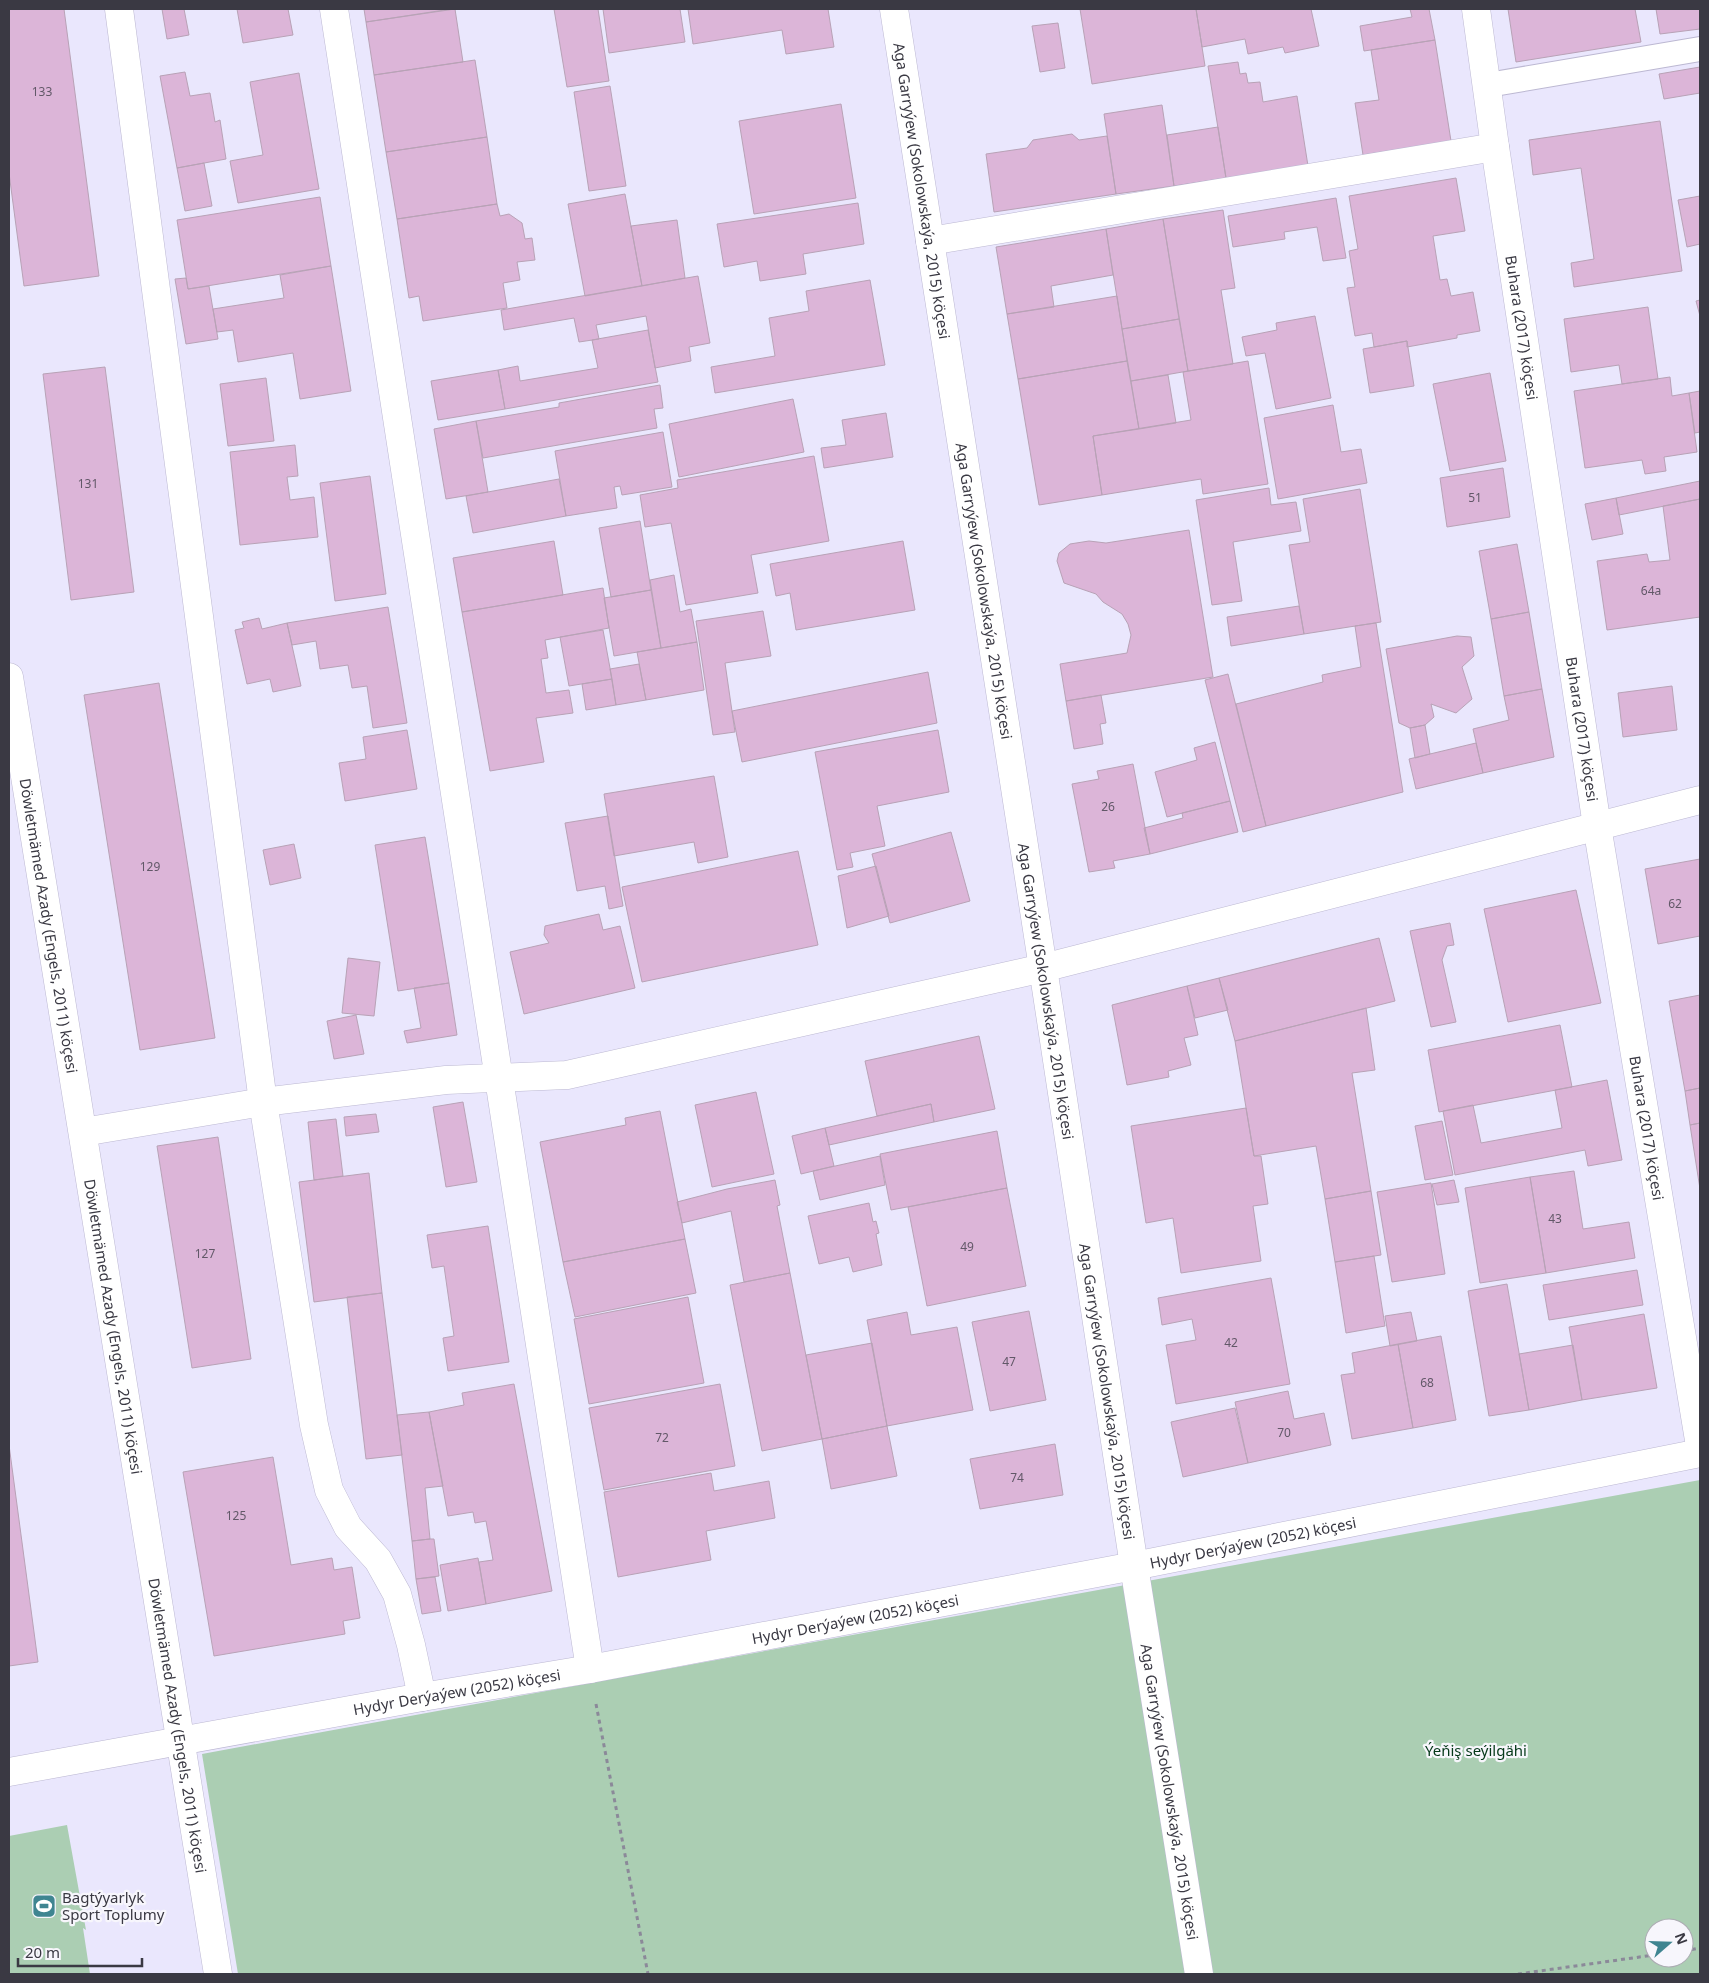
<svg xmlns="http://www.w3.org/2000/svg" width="1709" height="1983" viewBox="0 0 1709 1983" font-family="'Noto Sans',sans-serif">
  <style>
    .green { fill: #abceb3; fill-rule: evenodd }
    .building { fill: #dcb5d8; stroke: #b8a2b6 }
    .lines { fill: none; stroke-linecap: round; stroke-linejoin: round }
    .lane-casing { stroke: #bcb8d2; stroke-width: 26 }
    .street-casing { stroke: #bcb8d2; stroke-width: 29 }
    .secondary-casing { stroke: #bcb8d2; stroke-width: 29 }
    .path { stroke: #8b8999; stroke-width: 3; stroke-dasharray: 4 4; stroke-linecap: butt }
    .lane { stroke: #fff; stroke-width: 24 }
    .street { stroke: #fff; stroke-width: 28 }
    .secondary { stroke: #fff; stroke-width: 28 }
    .labels { text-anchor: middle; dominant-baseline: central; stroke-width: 4.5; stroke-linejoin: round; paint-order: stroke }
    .number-label { font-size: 12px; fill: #625868 }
    .street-label { font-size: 15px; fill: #3a3943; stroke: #f7f6fc }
    .park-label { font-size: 15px; fill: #043819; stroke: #f7f6fc }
    .poi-label { font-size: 15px; fill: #3a3943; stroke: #f7f6fc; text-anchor: start }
  </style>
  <rect width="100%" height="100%" fill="#eae7fd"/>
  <!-- green -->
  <path class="green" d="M1700 1480V1974H238L202 1754ZM1654 1928H1684V1958H1654Z
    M67 1825 86 1930 83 1928 90 1974H9V1836Z"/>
  <!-- building -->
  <path class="building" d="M9 9H64L99 276 24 286 9 173Z
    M162 9H184L189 35 167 39Z
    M237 9H288L293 35 243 43Z
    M364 9H451L366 22Z
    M455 9 463 62 374 75 366 22Z
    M554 9H598L609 81 567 87Z
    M603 9H680L685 42 609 53Z
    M688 9H828L834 47 786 54 782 30 693 44Z
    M1080 9H1196L1205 66 1092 84Z
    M1196 9H1311L1319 46 1285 53 1283 47 1248 54 1245 39 1202 47Z
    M1410 9H1429L1435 40 1364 51 1360 26 1412 17Z
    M1508 9H1635L1641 42 1516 62Z
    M1656 9H1700V29L1660 34Z
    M1058 23 1065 68 1040 72 1032 26Z
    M1435 40 1451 141 1363 155 1355 103 1379 100 1371 50Z
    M475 60 487 137 386 152 374 75Z
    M1238 62 1240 74 1246 73 1248 83 1260 82 1263 102 1297 96 1308 166 1226 178 1208 66Z
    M1700 67V93L1664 99 1659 74Z
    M185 72 190 96 210 93 215 122 220 120 226 159 177 168 160 76Z
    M299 73 319 189 238 203 230 161 263 155 250 82Z
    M610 86 626 186 589 191 574 92Z
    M841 104 856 198 754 214 739 121Z
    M1162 105 1174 186 1116 194 1104 114Z
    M1660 121 1682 271 1574 287 1571 263 1594 259 1581 168 1533 175 1529 140Z
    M1218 127 1226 178 1174 186 1167 135Z
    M1072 134 1079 140 1107 136 1116 194 994 212 986 154 1027 148 1033 140Z
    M487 137 497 204 397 219 386 152Z
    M204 163 212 206 185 211 177 168Z
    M1456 178 1465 231 1433 236 1440 280 1447 279 1451 296 1473 292 1480 331 1457 335V338L1407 347V341L1374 347 1372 333 1355 336 1347 288 1355 287 1349 251 1358 249 1349 196Z
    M625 194 642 286 585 296 568 204Z
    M1700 196V244L1687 247 1678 200Z
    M320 197 331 266 188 289 177 220Z
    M1336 198 1346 258 1323 261 1317 227 1284 232 1285 239 1233 247 1228 216Z
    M858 203 864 244 803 254 806 274 760 281 757 261 724 267 717 224Z
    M497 204 500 216 509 214 522 223 525 239 532 238 535 260 517 262 520 280 503 283 507 308 423 321 419 296 409 298 397 219Z
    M1223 210 1235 288 1221 290 1233 364 1188 371 1163 219Z
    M1163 219 1179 319 1122 329 1106 229Z
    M677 220 685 278 642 286 631 226Z
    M1106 229 1113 275 1051 286 1054 307 1007 314 996 247Z
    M331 266 351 391 300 399 293 353 238 362 233 330 217 332 213 309 284 298 280 275Z
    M698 276 710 343 689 347 691 361 655 368 646 316 596 325 599 339 579 342 574 318 504 330 501 310Z
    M186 278 188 289 209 286 218 339 186 344 175 279Z
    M870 280 885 365 715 393 711 367 775 356 769 318 809 311 806 291Z
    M1117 296 1127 361 1018 379 1007 314Z
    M1700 300V316L1696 301Z
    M1648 307 1658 379 1622 384 1619 365 1571 372 1564 319Z
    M1315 316 1331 398 1276 409 1265 353 1246 356 1242 337 1277 330 1276 323Z
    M1179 319 1188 371 1131 381 1122 329Z
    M648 330 658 382 505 409 498 370 518 366 520 381 598 368 592 340Z
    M1407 341 1414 386 1370 393 1363 349Z
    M1127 361 1139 429 1093 436 1102 495 1039 505 1018 379Z
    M1248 361 1268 484 1203 494 1201 479 1102 495 1093 436 1191 420 1183 372Z
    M105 367 134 592 71 600 43 374Z
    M498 370 505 409 438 420 431 381Z
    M1490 373 1506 461 1450 471 1433 384Z
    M1168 375 1176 423 1139 429 1131 381Z
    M1670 377 1672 396 1689 393 1697 452 1664 457 1666 471 1645 474 1642 460 1585 468 1574 391Z
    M266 378 274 441 228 446 220 384Z
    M660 385 663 408 654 409 657 428 483 458 476 421 559 407V403Z
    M1700 391V432L1695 433 1689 393Z
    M793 399 804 452 679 477 669 424Z
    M1333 405 1341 452 1361 449 1367 483 1278 499 1264 418Z
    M886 413 893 457 824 468 821 448 846 445 842 420Z
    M476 421 488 492 446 499 434 429Z
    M663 432 672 487 622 495 620 486 614 487 617 508 566 516 555 451Z
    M295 445 298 476 287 477 290 500 314 497 318 537 240 545 230 452Z
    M814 456 829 541 751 555 758 593 686 605 671 523 645 527 640 495 678 488 677 480Z
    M1503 468 1510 517 1447 527 1440 478Z
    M370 476 386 594 335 601 320 483Z
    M559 479 566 516 473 533 466 496Z
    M1700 481V499L1619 515 1616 498Z
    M1269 488 1271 505 1296 502 1301 531 1233 542 1242 601 1212 605 1196 500Z
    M1360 489 1381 622 1304 634 1289 545 1310 542 1303 499Z
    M1616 498 1623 534 1592 540 1585 504Z
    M1700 499V617L1607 630 1597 561 1647 554 1649 562 1670 560 1663 506Z
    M640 521 651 590 611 597 599 528Z
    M1189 530 1213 677 1066 701 1060 664 1127 653 1131 635 1128 624 1122 614 1103 602 1096 594 1064 583 1057 561 1059 553 1070 544 1089 541 1106 543Z
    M554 541 563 595 462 612 453 558Z
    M903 541 915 610 796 630 790 593 776 596 770 564Z
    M1517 544 1529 612 1491 619 1479 551Z
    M674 575 680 612 691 609 697 642 661 648 650 580Z
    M603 588 609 628 545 640 548 658 541 659 546 693 569 690 573 713 536 718 544 762 490 771 462 612Z
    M651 590 661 648 614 656 604 598Z
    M1299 606 1304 634 1231 646 1227 617Z
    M388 607 407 723 373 728 367 686 352 688 348 665 320 669 316 641 292 645 287 623Z
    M763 611 771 656 725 663 735 732 713 735 696 621Z
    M1529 612 1542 689 1504 696 1491 619Z
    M259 618 262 629 287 623 301 686 273 692 270 679 247 684 235 630 244 628 242 622Z
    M1376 623 1403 792 1266 826 1236 704 1323 682 1322 675 1361 667 1355 626Z
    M603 630 612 679 569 686 560 637Z
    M1457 636 1471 637 1474 656 1462 667 1472 699 1456 713 1431 704 1434 717 1425 725 1410 728 1399 723 1386 649Z
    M697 642 704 690 646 700 637 652Z
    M639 664 646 700 616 705 610 669Z
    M928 672 937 723 742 762 732 711Z
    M1228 674 1266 826 1243 832 1205 680Z
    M612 679 616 705 586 710 582 684Z
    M159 683 215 1038 140 1050 84 695Z
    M1672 686 1677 730 1623 737 1618 693Z
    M1542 689 1554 757 1483 773 1473 729 1509 720 1504 696Z
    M1101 695 1106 723 1100 724 1103 744 1074 749 1066 701Z
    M1425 725 1430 754 1415 758 1410 728Z
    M407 730 417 789 345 801 339 763 366 759 363 737Z
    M938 730 949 792 877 806 885 846 850 853 853 867 837 870 815 752Z
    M1215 742 1230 801 1167 817 1155 772 1197 760 1194 748Z
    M1476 743 1483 773 1416 789 1409 759Z
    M1133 764 1150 854 1113 861 1115 868 1089 872 1072 784 1099 779 1097 771Z
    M714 776 728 857 698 863 694 842 614 856 604 794Z
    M1230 801 1238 832 1150 854 1144 828 1183 818 1182 813Z
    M608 816 623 906 609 909 605 886 577 891 565 823Z
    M951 832 970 901 890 923 872 854Z
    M425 837 449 983 398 991 375 845Z
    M294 844 301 878 270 885 263 850Z
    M798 851 818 945 642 982 622 887Z
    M1700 859V936L1658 944 1645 869Z
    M876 866 889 916 847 928 838 876Z
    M1576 890 1601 1003 1508 1022 1484 909Z
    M599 914 603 930 620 926 635 988 524 1014 510 952 549 943 544 935 545 926Z
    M1450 923 1454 945 1447 946 1442 960 1456 1022 1431 1027 1410 931Z
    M1379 938 1395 1001 1235 1041 1219 978Z
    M348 958 380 962 374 1016 342 1013Z
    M1219 978 1228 1010 1195 1018 1187 986Z
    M449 983 457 1035 407 1043 404 1031 421 1028 414 988Z
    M1187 986 1198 1035 1184 1038 1191 1065 1168 1071 1169 1077 1127 1085 1112 1005Z
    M1700 995V1088L1685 1091 1669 1001Z
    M1366 1008 1375 1070 1352 1073 1371 1191 1325 1199 1316 1146 1254 1156 1235 1041Z
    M356 1015 364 1054 334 1059 327 1021Z
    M1560 1025 1572 1087 1439 1112 1428 1050Z
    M979 1036 995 1109 934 1122 931 1104 877 1116 865 1061Z
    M1607 1080 1622 1160 1588 1166 1585 1150 1455 1175 1443 1111 1473 1105 1481 1143 1562 1128 1555 1090Z
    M1700 1088V1123L1690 1125 1685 1091Z
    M756 1092 774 1174 712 1187 695 1105Z
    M463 1102 477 1182 446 1187 433 1107Z
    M931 1104 934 1122 829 1145 825 1128Z
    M1246 1108 1254 1156H1261L1268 1204 1253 1206 1261 1261 1181 1273 1173 1218 1146 1223 1131 1126Z
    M660 1111 685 1239 563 1262 540 1142 626 1125 625 1118Z
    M376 1114 379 1132 346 1136 344 1117Z
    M336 1119 343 1176 314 1180 308 1122Z
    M1442 1121 1453 1175 1425 1180 1415 1126Z
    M1700 1123V1189L1690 1125Z
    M825 1128 834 1166 801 1174 792 1136Z
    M997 1131 1007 1188 891 1210 880 1154Z
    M218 1137 251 1359 192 1368 157 1146Z
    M880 1156 885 1185 820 1200 813 1171Z
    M1574 1171 1583 1229 1629 1222 1635 1258 1546 1273 1530 1177Z
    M369 1173 382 1293 314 1302 299 1182Z
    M1530 1177 1546 1273 1480 1283 1465 1188Z
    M775 1180 780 1205 777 1206 790 1273 744 1282 731 1211 682 1223 677 1202 727 1189Z
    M1454 1180 1459 1202 1437 1205 1432 1184Z
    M1431 1183 1445 1274 1392 1282 1377 1192Z
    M1007 1188 1026 1286 927 1306 908 1207Z
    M1371 1191 1381 1255 1335 1262 1325 1199Z
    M869 1203 873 1222 876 1221 879 1233 876 1234 882 1265 853 1272 849 1257 819 1264 808 1216Z
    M488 1226 509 1362 448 1371 443 1338 454 1336 444 1266 432 1268 427 1235Z
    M685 1239 696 1293 575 1317 563 1262Z
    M1374 1256 1385 1326 1346 1333 1335 1262Z
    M1637 1270 1643 1305 1549 1320 1543 1285Z
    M790 1273 822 1439 762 1451 730 1285Z
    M1271 1278 1290 1384 1176 1404 1166 1345 1196 1340 1192 1319 1162 1325 1158 1298Z
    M1507 1284 1529 1410 1489 1416 1468 1291Z
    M382 1293 402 1455 366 1459 347 1297Z
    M688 1297 704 1383 589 1404 574 1319Z
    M1029 1311 1046 1400 990 1411 972 1322Z
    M907 1312 911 1335 957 1327 973 1410 887 1426 867 1320Z
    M1411 1312 1417 1341 1390 1346 1385 1316Z
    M1644 1314 1657 1388 1582 1400 1569 1327Z
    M1441 1336 1456 1420 1413 1428 1398 1344Z
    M872 1343 887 1426 822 1439 806 1355Z
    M1398 1344 1413 1428 1352 1439 1341 1375 1355 1373 1352 1353Z
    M1573 1345 1582 1400 1529 1410 1519 1354Z
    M514 1384 552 1591 486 1604 479 1562 493 1560 486 1521 475 1523 473 1512 448 1516 429 1412 464 1405 462 1393Z
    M720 1384 735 1466 604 1490 589 1408Z
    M1288 1391 1294 1419 1324 1413 1331 1445 1248 1463 1235 1402Z
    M1235 1408 1248 1463 1183 1477 1171 1422Z
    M429 1412 443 1486 425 1488 430 1539 412 1541 397 1415Z
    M887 1426 897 1476 831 1489 822 1439Z
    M1055 1444 1063 1495 980 1509 970 1459Z
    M9 1445 38 1662 9 1666Z
    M273 1457 291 1565 332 1558 334 1570 352 1567 360 1618 343 1621 345 1634 214 1656 183 1472Z
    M711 1473 714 1491 769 1481 775 1518 706 1531 711 1560 618 1577 604 1492Z
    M430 1539H434L439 1576 416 1579 412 1541Z
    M478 1558 486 1604 448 1611 440 1565Z
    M435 1577 441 1611 422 1614 416 1579Z"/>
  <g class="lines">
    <!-- lane casing -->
    <g class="lane-casing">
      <path id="lane" d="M1488 85 1700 49"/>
    </g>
    <!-- street casing -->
    <g class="street-casing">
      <g id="street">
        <path d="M119 9 263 1102 314 1425 329 1490 348 1527 378 1560 397 1594 411 1645 422 1697"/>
        <path d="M334 9 590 1669"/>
        <path id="s1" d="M894 9 1043 968 1134 1566 1199 1974"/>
        <path id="s2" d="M1476 9 1495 147 1597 826 1700 1446"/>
        <path d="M930 241 1495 147"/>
        <path d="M83 1132 263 1102 446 1080 567 1075 1043 968 1700 800"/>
        <path id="s3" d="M9 1772 422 1697 590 1669 1134 1566 1700 1453"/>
      </g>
    </g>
    <!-- secondary casing -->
    <g class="secondary-casing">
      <g id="secondary">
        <path id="s4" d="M9 677 218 1974"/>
      </g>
    </g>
    <!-- path -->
    <path class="path" d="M596 1704 648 1974
      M1684 1951 1700 1948
      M1518 1974 1654 1955"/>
    <!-- lane -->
    <use href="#lane" class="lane"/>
    <!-- street -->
    <use href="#street" class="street"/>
    <!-- secondary -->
    <use href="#secondary" class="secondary"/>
  </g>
  <!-- icons -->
  <defs>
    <g id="stadium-square" transform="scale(1.25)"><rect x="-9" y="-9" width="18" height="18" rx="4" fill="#3f8591" stroke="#f7f6fc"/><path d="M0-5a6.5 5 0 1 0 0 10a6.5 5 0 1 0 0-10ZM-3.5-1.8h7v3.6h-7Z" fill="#fff"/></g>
  </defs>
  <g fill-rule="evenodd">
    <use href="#stadium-square" x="44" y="1906"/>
  </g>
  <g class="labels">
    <!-- number labels -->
    <g class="number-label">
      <text x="42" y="91">133</text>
      <text x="88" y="483">131</text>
      <text x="1475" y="497">51</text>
      <text x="1651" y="590">64a</text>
      <text x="1108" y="806">26</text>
      <text x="150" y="866">129</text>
      <text x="1675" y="903">62</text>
      <text x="1555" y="1218">43</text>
      <text x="967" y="1246">49</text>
      <text x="205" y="1253">127</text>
      <text x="1231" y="1342">42</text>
      <text x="1009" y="1361">47</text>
      <text x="1427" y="1382">68</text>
      <text x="1284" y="1432">70</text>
      <text x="662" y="1437">72</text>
      <text x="1017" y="1477">74</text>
      <text x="236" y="1515">125</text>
    </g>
    <!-- street labels -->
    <g class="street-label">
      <text stroke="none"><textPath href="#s1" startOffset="184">Aga Garryýew (Sokolowskaýa, 2015) köçesi</textPath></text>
      <text stroke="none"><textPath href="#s2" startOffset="322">Buhara (2017) köçesi</textPath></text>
      <text stroke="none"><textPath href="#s1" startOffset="589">Aga Garryýew (Sokolowskaýa, 2015) köçesi</textPath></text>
      <text stroke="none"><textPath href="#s2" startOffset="728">Buhara (2017) köçesi</textPath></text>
      <text stroke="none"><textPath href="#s4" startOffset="252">Döwletmämed Azady (Engels, 2011) köçesi</textPath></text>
      <text stroke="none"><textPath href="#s1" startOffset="994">Aga Garryýew (Sokolowskaýa, 2015) köçesi</textPath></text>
      <text stroke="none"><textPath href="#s2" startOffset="1132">Buhara (2017) köçesi</textPath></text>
      <text stroke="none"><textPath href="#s4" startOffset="658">Döwletmämed Azady (Engels, 2011) köçesi</textPath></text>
      <text stroke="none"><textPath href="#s1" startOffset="1399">Aga Garryýew (Sokolowskaýa, 2015) köçesi</textPath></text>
      <text stroke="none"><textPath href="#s3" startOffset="1265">Hydyr Derýaýew (2052) köçesi</textPath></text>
      <text stroke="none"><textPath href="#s3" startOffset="860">Hydyr Derýaýew (2052) köçesi</textPath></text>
      <text stroke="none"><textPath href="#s3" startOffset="455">Hydyr Derýaýew (2052) köçesi</textPath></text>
      <text stroke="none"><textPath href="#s4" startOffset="1062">Döwletmämed Azady (Engels, 2011) köçesi</textPath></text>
      <text stroke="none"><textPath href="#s1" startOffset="1804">Aga Garryýew (Sokolowskaýa, 2015) köçesi</textPath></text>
    </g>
    <!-- park labels -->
    <g class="park-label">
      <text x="1476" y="1750">Ýeňiş seýilgähi</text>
    </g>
    <!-- poi labels -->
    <g class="poi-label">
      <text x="62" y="1897">Bagtýyarlyk<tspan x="62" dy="17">Sport Toplumy</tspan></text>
    </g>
  </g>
  <!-- border -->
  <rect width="1709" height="1983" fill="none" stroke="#3a3943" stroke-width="20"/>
  <!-- north arrow -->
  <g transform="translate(1669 1943) rotate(70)"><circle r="24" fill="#f7f6fc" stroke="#abaab2"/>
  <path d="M0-4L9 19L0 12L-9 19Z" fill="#3f8591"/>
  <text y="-8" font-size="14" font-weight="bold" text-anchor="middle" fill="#3a3943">N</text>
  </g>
  <!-- scale -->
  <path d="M18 1958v8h124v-8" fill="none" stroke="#3a3943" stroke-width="2.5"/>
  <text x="25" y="1958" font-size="15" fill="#3a3943" stroke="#f7f6fc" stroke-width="4" paint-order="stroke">20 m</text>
</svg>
